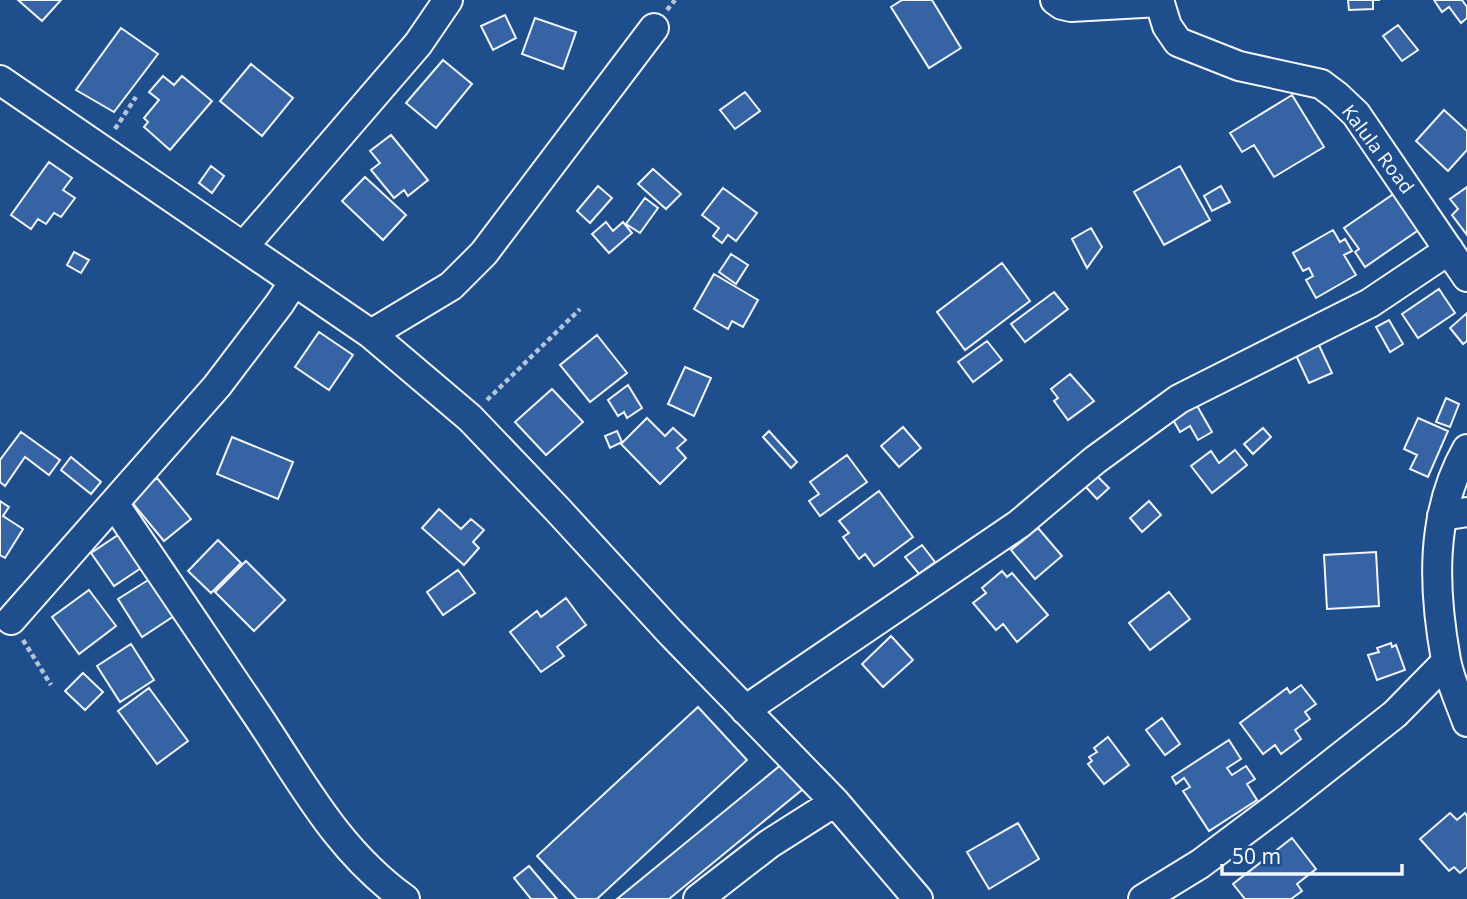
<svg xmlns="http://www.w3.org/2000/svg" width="1467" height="899" viewBox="0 0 1467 899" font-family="'Noto Sans',sans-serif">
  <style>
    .building { fill: #3563a3; stroke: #f2f6ff; stroke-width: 2 }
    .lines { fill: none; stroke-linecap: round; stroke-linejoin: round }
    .minor-casing { stroke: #f2f6ff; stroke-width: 32 }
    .path { stroke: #b3c4dc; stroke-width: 4.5; stroke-dasharray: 5 3.5; stroke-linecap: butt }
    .minor { stroke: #1f4e8c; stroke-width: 28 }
    .labels { text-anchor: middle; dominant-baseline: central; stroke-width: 5; stroke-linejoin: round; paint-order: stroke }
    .street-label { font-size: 19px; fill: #f2f6ff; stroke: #1f4e8c }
  </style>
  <rect width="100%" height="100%" fill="#1f4e8c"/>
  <!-- building -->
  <path class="building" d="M18 0H61L42 21Z
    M902 0H932L961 48 929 68 891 7Z
    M1348 0H1380H1373V9L1349 10Z
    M1434 0H1462L1467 7V18L1461 23 1449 7 1442 12Z
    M505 15 516 38 493 50 481 26Z
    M535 18 576 32 563 69 522 54Z
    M1398 25 1418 50 1402 61 1383 36Z
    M121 28 158 54 114 112 76 90Z
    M443 60 472 84 436 128 406 103Z
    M251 64 293 98 262 136 220 101Z
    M163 76 174 85 182 76 212 101 170 150 144 127 148 122 144 118 159 100 149 92Z
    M745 92 760 111 735 129 720 110Z
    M1292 95 1324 147 1274 177 1254 145 1242 152 1230 133Z
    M1444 110 1467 131V150L1448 171 1416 141Z
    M391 135 428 180 408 196 404 190 394 198 371 170 380 163 370 151Z
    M49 162 72 178 63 190 75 198 61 217 54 213 46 224 38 219 31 229 11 215Z
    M211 166 224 176 212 193 199 183Z
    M1180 166 1210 220 1164 245 1134 192Z
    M653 169 681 194 666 209 638 184Z
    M365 177 406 215 383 240 342 201Z
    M598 186 612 198 590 223 577 211Z
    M1221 186 1230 202 1212 211 1204 196Z
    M1467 187V235L1452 215 1458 209 1450 199Z
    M723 188 757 213 736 241 728 235 722 243 713 236 719 228 702 215Z
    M1395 193 1420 229 1365 267 1355 252 1359 249 1344 228Z
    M645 198 658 208 640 233 626 224Z
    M606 222 613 231 623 222 632 233 609 253 592 234Z
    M1091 228 1102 247 1087 268 1072 239Z
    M1333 230 1340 242 1345 239 1352 251 1344 255 1356 275 1316 298 1306 280 1313 276 1309 268 1303 271 1293 253Z
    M74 252 89 260 81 273 67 265Z
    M731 254 748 265 736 284 719 272Z
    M1002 263 1030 301 965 350 937 312Z
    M714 274 758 300 743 327 732 321 728 329 694 309Z
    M1439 289 1455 313 1418 338 1402 314Z
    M1054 292 1068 309 1025 342 1011 324Z
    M1467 313V341L1463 344 1450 328Z
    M1389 320 1403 344 1390 352 1376 327Z
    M319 332 353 355 329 390 295 367Z
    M597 335 627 373 590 402 560 365Z
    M987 341 1002 360 973 382 958 362Z
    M1317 341 1332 373 1309 383 1294 351Z
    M685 367 711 378 694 416 668 404Z
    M1070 374 1094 401 1068 420 1054 401 1058 398 1051 389Z
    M628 385 642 408 627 418 624 412 618 416 608 400Z
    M552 389 583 422 546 455 515 422Z
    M1446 398 1459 404 1450 427 1436 422Z
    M1196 404 1212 432 1198 440 1190 426 1180 432 1172 418Z
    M647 418 665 436 673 428 686 440 677 448 686 458 660 484 621 444Z
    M1418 418 1448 431 1428 477 1410 469 1417 455 1404 449Z
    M903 427 921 448 899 467 881 446Z
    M1263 428 1271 437 1253 454 1244 444Z
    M617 431 622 442 610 448 605 436Z
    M769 431 797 462 791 468 763 437Z
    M21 432 60 460 49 475 25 457 5 486 0 482V460Z
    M232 437 293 462 278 499 217 474Z
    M1235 450 1247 465 1212 493 1191 466 1211 451 1219 463Z
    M847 455 867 482 820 516 809 501 819 494 810 482Z
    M71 457 101 482 91 494 61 470Z
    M1095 474 1109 488 1097 499 1084 485Z
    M157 478 191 519 164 541 130 500Z
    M879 491 913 537 874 566 865 554 859 559 843 537 849 533 839 521Z
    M0 501 9 507 3 516 23 529 5 558 0 555Z
    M1149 501 1161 515 1142 532 1130 518Z
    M439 509 461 529 471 519 484 530 473 542 479 548 464 565 422 528Z
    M1038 528 1062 556 1035 579 1011 550Z
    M127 529 150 562 114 586 91 553Z
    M218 540 241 563 211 593 188 571Z
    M922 545 935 562 919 574 905 557Z
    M1376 552 1379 606 1327 609 1324 555Z
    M246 561 285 600 254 631 215 592Z
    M458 570 475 593 443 615 427 592Z
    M1002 571 1007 577 1012 573 1048 615 1017 642 1003 624 996 630 973 603 986 593 982 588Z
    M153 577 177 614 142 637 118 599Z
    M89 590 116 626 79 654 52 617Z
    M1169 592 1190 619 1150 650 1129 623Z
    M566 598 586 625 557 647 564 656 541 672 510 632 537 611 541 617Z
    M891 636 913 660 883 687 862 664Z
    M1391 643 1392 647 1396 645 1405 670 1377 680 1368 655 1379 652 1377 648Z
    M131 644 154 680 120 702 97 666Z
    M83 673 103 692 85 710 65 691Z
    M1301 685 1316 704 1305 712 1310 719 1295 730 1301 739 1281 754 1275 745 1263 754 1240 723 1287 688 1290 693Z
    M149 688 188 741 157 764 118 711Z
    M698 707 747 760 597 899H577L537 856Z
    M1162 718 1180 744 1165 755 1146 730Z
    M1108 737 1129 765 1104 784 1088 764 1092 761 1089 757 1097 752 1094 748Z
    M1229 740 1241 759 1227 768 1232 775 1246 766 1255 779 1247 784 1257 800 1209 831 1183 791 1190 787 1184 778 1176 784 1172 777Z
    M782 764 803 789 669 899H617Z
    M1450 813 1457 820 1465 813 1467 816V867L1460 873 1454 867 1449 871 1420 839Z
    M1018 823 1039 859 989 889 967 852Z
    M1292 838 1316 869 1297 884 1302 891 1291 899H1245L1233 884Z
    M529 866 557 899H531L514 878Z"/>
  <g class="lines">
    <!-- minor casing -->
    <g class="minor-casing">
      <path id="minor" d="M1055 0 1062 5 1071 7 1160 2
        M1159 0 1167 26 1178 42 1239 66 1321 84 1337 96 1356 114 1467 277
        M0 80 371 334 470 418 558 510 670 632 835 802 918 899
        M244 246 418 44 448 0
        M371 334 451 286 484 253 654 28
        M1467 449C1430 514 1433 588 1446 660 1450 681 1460 702 1467 722
        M115 505C163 576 211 646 259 718 303 784 338 851 405 899
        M1442 516 1467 512
        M11 620 217 386 280 303 294 281
        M745 710 1019 524 1095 460 1179 399 1370 303 1449 250
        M698 899 769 844 835 802
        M1143 899 1200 864 1287 799 1395 714 1446 662"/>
    </g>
    <!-- path -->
    <path class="path" d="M667 10 675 0
      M115 129 136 97
      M487 400 580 309
      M23 640 51 685"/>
    <!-- minor -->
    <use href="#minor" class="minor"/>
  </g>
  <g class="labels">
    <!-- street labels -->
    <g class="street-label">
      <text transform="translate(1378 149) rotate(53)">Kalula Road</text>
    </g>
  </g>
  <!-- scale -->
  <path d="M1222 864v10h180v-10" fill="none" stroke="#f2f6ff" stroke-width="3.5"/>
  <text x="1232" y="864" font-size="21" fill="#f2f6ff" stroke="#1f4e8c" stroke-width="5" paint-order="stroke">50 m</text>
</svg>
